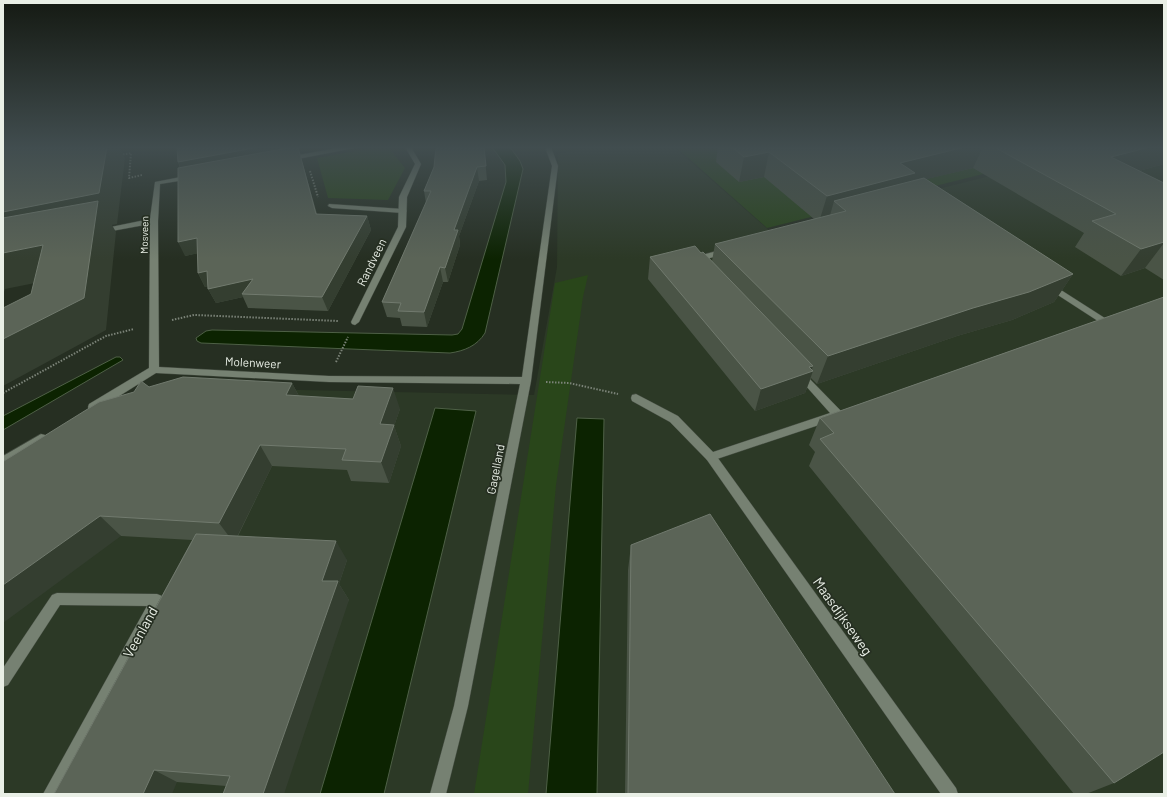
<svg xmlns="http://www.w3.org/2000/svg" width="1167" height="797" viewBox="0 0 1167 797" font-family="Barlow,sans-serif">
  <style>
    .built { fill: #2c3926 }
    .green { fill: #29461a }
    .water { fill: #0c2301; stroke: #4e6046 }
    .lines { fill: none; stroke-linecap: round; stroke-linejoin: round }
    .lane-casing { stroke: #434b40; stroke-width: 1 }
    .street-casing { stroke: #434b40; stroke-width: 1 }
    .path { stroke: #7b8378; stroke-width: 2; stroke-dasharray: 1.5 1.5; stroke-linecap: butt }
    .lane { fill: #768172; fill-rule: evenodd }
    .street { fill: #768172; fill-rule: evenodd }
    .wall { fill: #4a5446 }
    .shaded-wall { fill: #343e30 }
    .building { fill: #5b6457; stroke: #717a6e }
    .labels { text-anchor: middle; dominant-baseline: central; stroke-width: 3.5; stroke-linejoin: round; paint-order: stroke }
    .far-street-label { font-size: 10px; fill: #e9efe6; stroke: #262f22 }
    .street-label { font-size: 12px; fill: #e9efe6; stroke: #262f22 }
    .near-street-label { font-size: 14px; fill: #e9efe6; stroke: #262f22 }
  </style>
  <rect width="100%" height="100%" fill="#262f22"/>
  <!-- built -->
  <path class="built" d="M592 147H674L770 231 1106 147H1164V794H3V479L154 387 534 395 557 267 558 154Z"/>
  <!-- green -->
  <path class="green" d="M377 147H388L405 168 388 200 328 198 317 158Z
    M680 147H1091L767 228 677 148Z
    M588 275 583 297 556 485 528 794H474L555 283Z"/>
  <!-- water -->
  <path class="water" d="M492 147H510L520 161 523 169 485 333C477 346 464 351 450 353L201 343 197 341 196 338 206 331 212 330 452 335 458 334 462 329 506 182 505 165Z
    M116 357H120L123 360 3 430V416Z
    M435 408 476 411 384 794H320Z
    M577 418 604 419 597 794H546Z"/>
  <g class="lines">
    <!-- lane casing -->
    <g class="lane-casing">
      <path id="lane" d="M329 204 403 209 407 211 403 213 332 208 328 206Z
        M724 249H727L731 251 730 253 694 262 690 260 691 258Z
        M1050 283 1111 322 1112 324C1110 328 1104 329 1100 328L1099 326 1101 323 1047 288 1046 286Z
        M800 371 803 372 842 412 843 415 842 418H835L834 420 711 461 707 460 706 457 707 454 830 413 797 376 795 374Z
        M57 593 157 594 162 596 163 600 60 794H43L147 606 60 605 8 685 3 687V668L52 595Z"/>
    </g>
    <!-- street casing -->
    <g class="street-casing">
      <path id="street" d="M343 147H360L287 161 284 159 287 157Z
        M405 147H411L421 164 407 197 406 227 359 322 355 325 352 324 351 322 398 227 399 197 415 164Z
        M545 147H551L558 166 531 381 468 706 446 794H430L454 706 520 384 329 382 156 373 97 410H89L88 407 89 404 149 368 150 224 101 233 97 231 101 229 150 219 155 182 191 175 194 177 191 179 160 184 158 221 159 367 329 376 522 377 552 166Z
        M636 394 678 416 715 454 956 788 958 794H941L707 460 670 422 632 401 631 398 632 395Z
        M41 434 45 435 46 438 45 441 3 465V456Z"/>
    </g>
    <!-- path -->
    <path class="path" d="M120 155 131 153 129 178 142 175
      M310 171 318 197
      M172 320 194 315 339 321
      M336 362 348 337
      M546 382 569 383 618 394
      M3 393 106 336 134 329"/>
    <!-- lane -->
    <use href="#lane" class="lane"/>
    <!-- street -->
    <use href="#street" class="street"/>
  </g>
  <!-- wall -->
  <path class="wall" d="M177 147H298L317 214 367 216 371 230 328 311 248 308 243 297 216 303 208 289V286L205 287 198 273V253L185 256 180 168 178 162Z
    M484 147 487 180 479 181 459 236 460 245 448 282H443L427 327 402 326 400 318 387 317 382 302 426 203 424 191 434 167Z
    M718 147H1164V164L1139 171 1164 183V280L1145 268 1121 276 1075 247 1084 233 973 168 926 179 1073 274 1054 302 1012 320 957 336 817 384 811 378 805 393 755 411 648 279 650 257 701 253 712 261 715 244 814 219 764 177 739 182 716 162Z
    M1164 297 1114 783 1086 794H1074L809 466 815 452 809 445 820 418Z
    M292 383 299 396 353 399 400 409 394 426 401 446 389 483 351 481 347 470 272 466 238 536 347 560 339 584 349 600 226 786 177 782 54 794 192 540 121 536 4 461 149 387Z
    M631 545 895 794H625L628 570Z"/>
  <!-- shaded-wall -->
  <path class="shaded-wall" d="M107 147H120L125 158 117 224 112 225 116 232 106 330 3 386V339L94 229 3 248V212Z
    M259 147H298L320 228 184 175 178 162Z
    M965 147H983L973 168 911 183 846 211 834 201 829 219 819 222 827 196 900 163Z
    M1150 147H1164V164L1095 183 1111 157Z
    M769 152 764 177 739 182 744 157Z
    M477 167 479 181 459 236 460 245 448 282 445 268 454 230Z
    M367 216 371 230 328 311 322 297Z
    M197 238 204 252 185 256 178 242Z
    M1164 242V243L1145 268 1121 276 1141 249Z
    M43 245 65 277 5 289 3 295V253Z
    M440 267 443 282 427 327 424 312Z
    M207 271 214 285 205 287 198 273Z
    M1073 274 1054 302 1012 320 957 336 817 384 828 356 973 308Z
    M253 279 242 294 243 297 216 303 208 289Z
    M813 366 811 372 813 371 805 393 755 411 761 389Z
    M292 383 303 404 286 395Z
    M393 388 400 409 394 426 401 446 389 483 381 462 380 424Z
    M260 445 272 466 234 543 219 523Z
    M100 516 121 536 3 623V585Z
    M336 541 347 560 339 584 349 600 284 794H263L322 581Z
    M154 770 177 782 172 794H143Z"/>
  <!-- building -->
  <path class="building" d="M3 147H107L99 193 3 212Z
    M177 147H259L178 162Z
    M293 147H298L316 214 367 216 322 297 242 294 253 279 208 289 207 271 198 273 197 238 178 242V168Z
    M436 147H484L486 166 477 167 454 230H458L445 268 440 267 424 312 398 311 401 303 382 302 431 191H424L434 167Z
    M732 147 786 148 965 147 900 163 915 173 827 196 769 152 744 157Z
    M994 147H1150L1111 157 1164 183V242L1141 249 1092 221 1116 214Z
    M924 178 1073 274 1029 292 973 308 828 356 715 244 846 211 834 201Z
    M98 201 84 298 3 339V308L31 294 43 245 3 253V218Z
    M695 246 701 253 703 252 813 366 809 367 813 371 761 389 650 257Z
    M1164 297V752L1114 783 820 439 834 433 820 418Z
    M183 377 292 383 286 395 353 399 358 386 393 388 380 424 394 425 381 462 342 460 346 449 260 445 219 523 100 516 3 585V460L4 461 99 402 134 392 141 381 149 387Z
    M710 514 895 794H628L631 545Z
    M196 534 336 541 322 581H338L263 794H223L230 776 154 770 143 794H54Z"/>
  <!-- sky -->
  <linearGradient id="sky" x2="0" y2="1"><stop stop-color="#151a13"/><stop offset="0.57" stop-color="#414d4f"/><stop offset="1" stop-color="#414d4f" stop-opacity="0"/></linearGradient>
  <rect width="1167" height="259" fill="url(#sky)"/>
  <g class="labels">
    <!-- far-street labels -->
    <g class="far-street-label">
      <text transform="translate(144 235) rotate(-89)">Mosveen</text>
    </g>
    <!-- street labels -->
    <g class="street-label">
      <text transform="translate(371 262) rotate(-64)">Randveen</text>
      <text transform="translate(253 362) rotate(3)">Molenweer</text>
      <text transform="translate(495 469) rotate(-79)">Gagelland</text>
    </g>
    <!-- near-street labels -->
    <g class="near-street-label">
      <text transform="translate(843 616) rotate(55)">Maasdijkseweg</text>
      <text transform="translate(140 632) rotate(-61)">Veenland</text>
    </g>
  </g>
  <!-- border -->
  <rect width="1167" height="797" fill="none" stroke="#e9efe6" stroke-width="8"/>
</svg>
